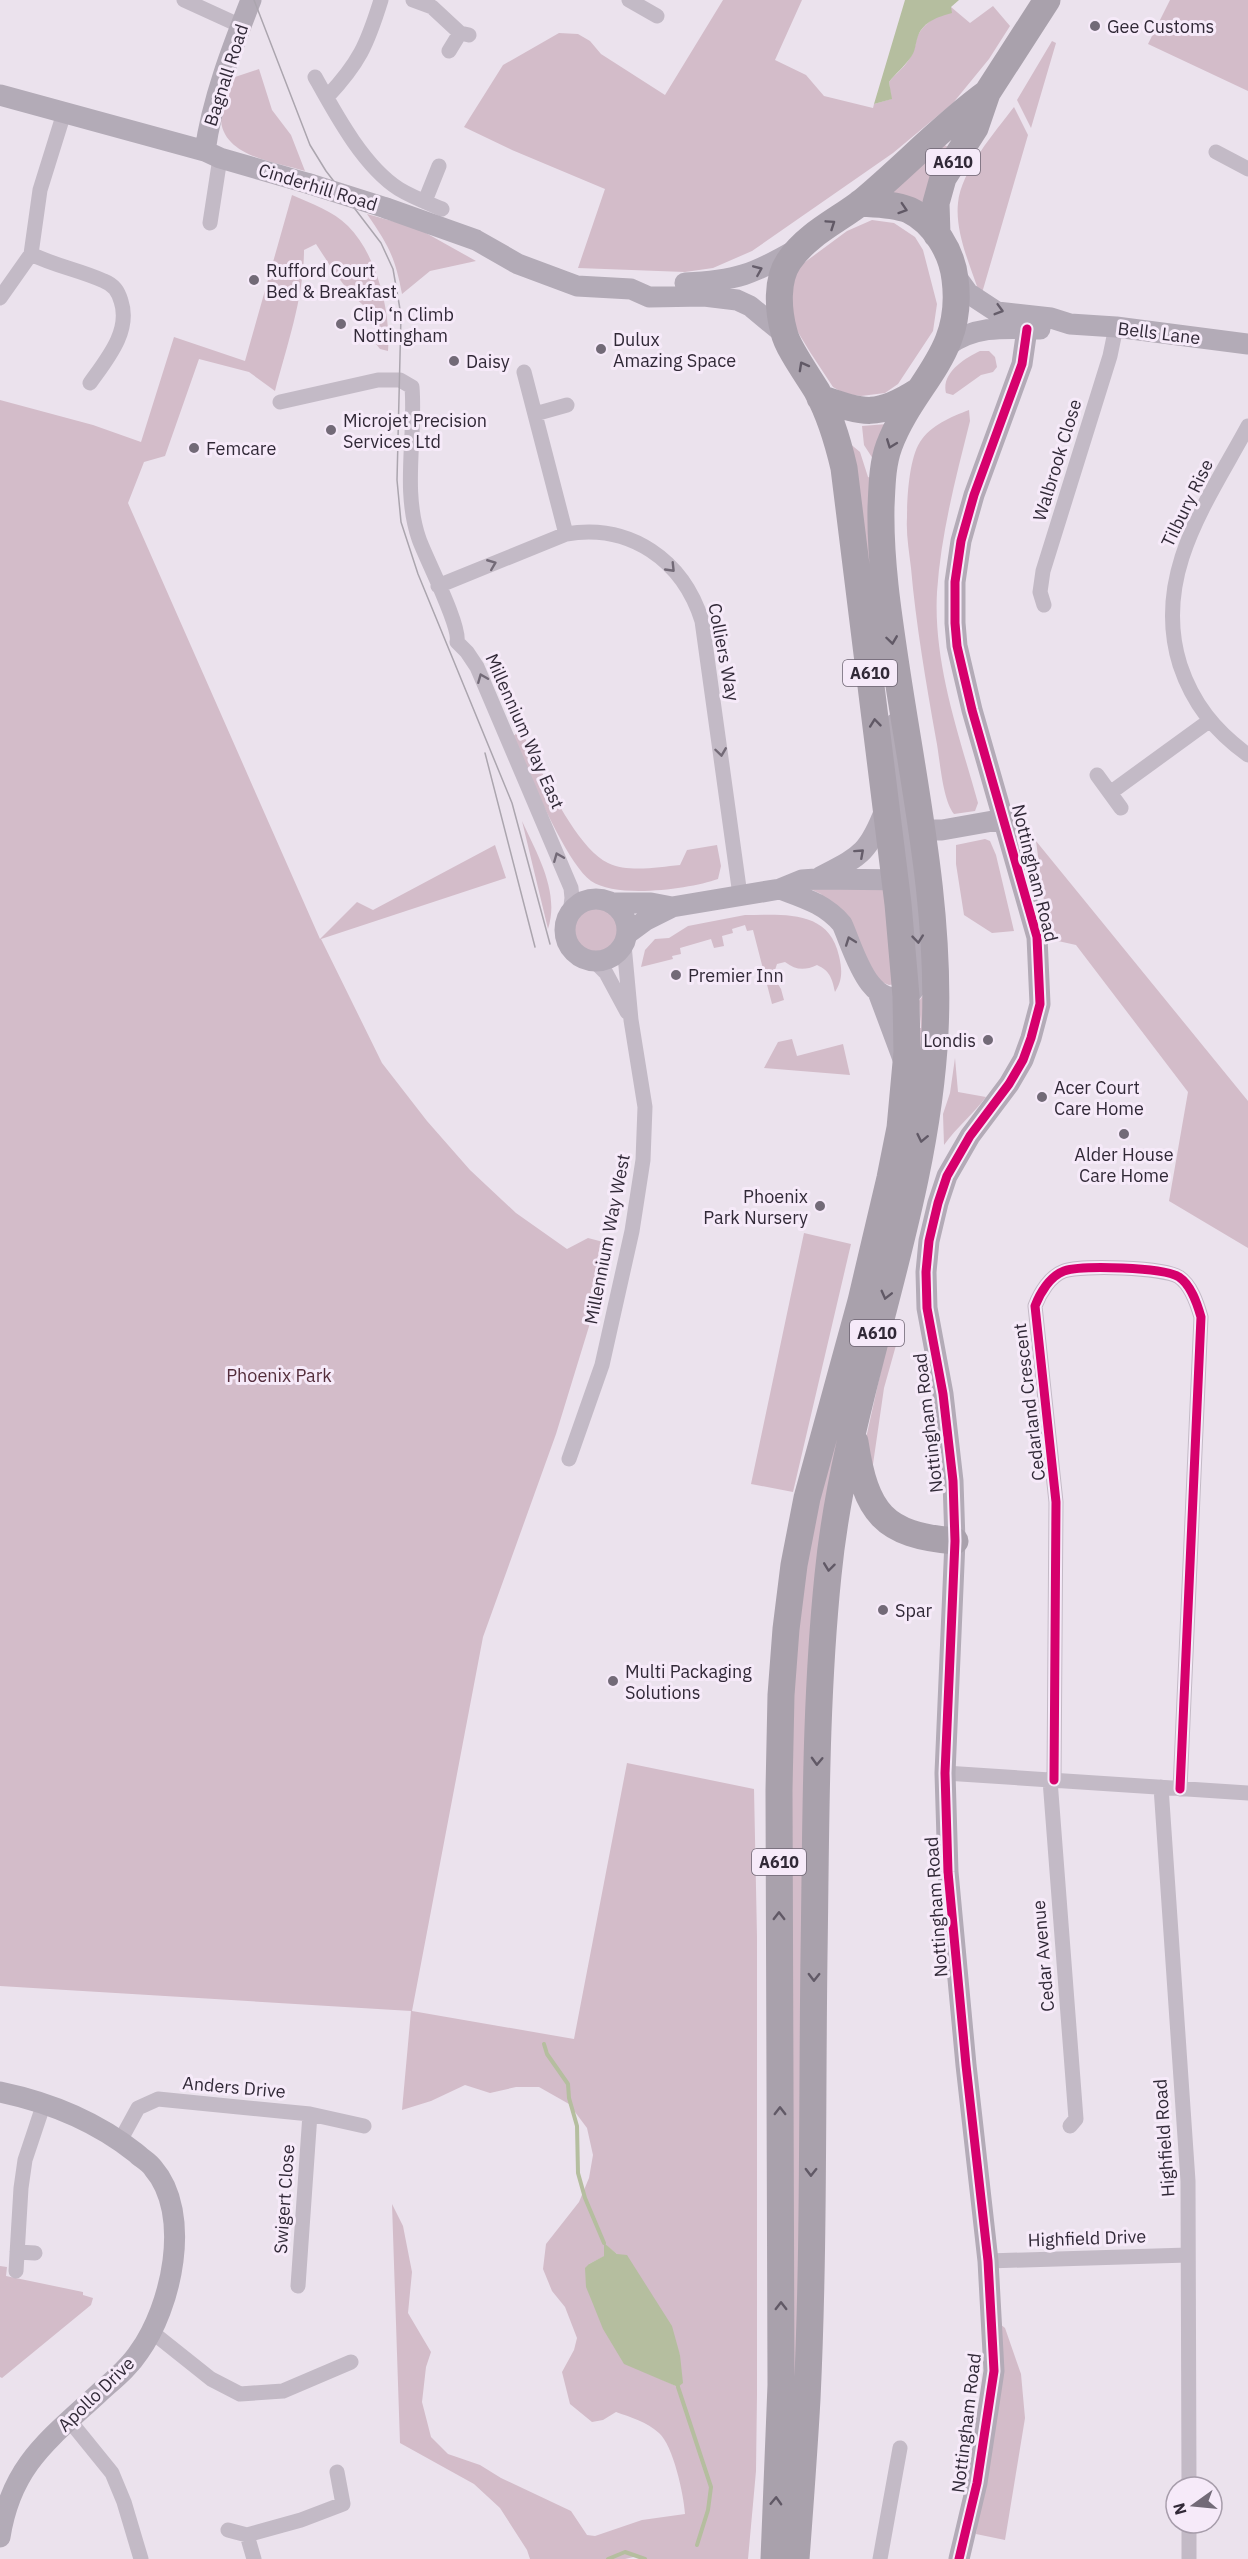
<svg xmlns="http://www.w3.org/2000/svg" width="1248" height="2559" viewBox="0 0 1248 2559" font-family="'IBM Plex Sans',sans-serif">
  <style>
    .green { fill: #d3bcc9; fill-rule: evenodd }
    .water { fill: #b5be9f }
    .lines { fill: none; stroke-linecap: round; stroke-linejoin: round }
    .stream { stroke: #b5be9f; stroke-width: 4 }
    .street { stroke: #c3bac6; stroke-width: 15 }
    .secondary { stroke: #b3abb7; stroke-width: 21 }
    .highway { stroke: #a9a1ac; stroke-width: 27 }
    .tram { stroke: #aba5ae; stroke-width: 1.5 }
    .secondary-bridge { stroke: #b3abb7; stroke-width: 21 }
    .cycleway-casing { stroke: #f6eaf9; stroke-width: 13 }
    .cycleway { stroke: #d6006c; stroke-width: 9 }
    .oneway { stroke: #615966 }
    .oneway2 { stroke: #655d6a }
    .oneway3 { stroke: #736a77 }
    .poi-dot { fill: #726a77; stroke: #f6eaf9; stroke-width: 2 }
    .labels { text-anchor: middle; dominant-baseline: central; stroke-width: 6; stroke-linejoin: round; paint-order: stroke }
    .shield { fill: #f6eaf9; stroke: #6c6371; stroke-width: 1.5 }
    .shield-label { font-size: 16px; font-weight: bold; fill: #312937 }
    .poi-label { font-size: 18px; fill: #312937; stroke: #f6eaf9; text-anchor: start }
    .street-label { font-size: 18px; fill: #312937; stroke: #f6eaf9 }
    .park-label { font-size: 18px; fill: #542d3b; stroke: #f6eaf9 }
  </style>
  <rect width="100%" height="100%" fill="#ebe2ed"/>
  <!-- green -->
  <path class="green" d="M723 0H802L775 60 806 75 824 96 873 108 874 104 891 99 889 82C895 74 903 69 908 61 917 49 914 44 918 35 924 23 940 14 951 7L970 23 993 6 1010 26 989 59 953 103 893 153 752 251 713 268 685 272 578 268 605 189 512 150 464 127 503 65 559 33 578 34 590 41 601 54 665 95Z
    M1170 0H1248V91L1148 44Z
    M1052 41 1056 43 1031 128 1017 100Z
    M259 69 272 110 291 135 305 171C275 162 218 156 221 114 221 102 228 89 232 78Z
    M1014 107 1028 135 982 293 978 289C969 263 955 231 958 203 961 171 995 132 1014 107Z
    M941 143 950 148 928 210 883 192Z
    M292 195C312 204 333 211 348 226 377 255 391 312 388 351L380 349 376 344 379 323 377 315C350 299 333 270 316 244L304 250C304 297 287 345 275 391L249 372 199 359 165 456 144 462 128 503 320 939 357 902 373 910 495 845 506 878 321 939 382 1063 427 1121 470 1170 516 1213 567 1249 588 1238 607 1243 606 1271 556 1434 483 1637 412 2011 574 2039 627 1763 754 1789 757 1937V2394L756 2471 748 2559H643L638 2556 625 2559H530L527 2550 500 2508 474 2484 400 2443 392 2204 403 2226 412 2272 408 2313 431 2352 426 2367 422 2402 431 2437 448 2454 480 2465 501 2478 571 2511 587 2535 595 2536 642 2520 685 2514C684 2495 673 2445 659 2433 647 2422 630 2417 616 2412L603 2420 592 2422 570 2404 562 2372 574 2350 577 2338 565 2307 552 2291 543 2269 546 2244 579 2202 589 2178 593 2155 587 2128 569 2104 539 2087H516L490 2093 465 2085 431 2101 402 2110 411 2011 0 1986V400L93 425 141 442 174 337 245 361ZM604 2244 617 2254 680 2355 678 2387 661 2379 589 2264 605 2256Z
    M367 214 417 228 476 261 430 271 402 294C395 256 388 245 367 214Z
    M872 220 894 223 915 237 923 250 937 304 933 331 898 384 885 393 861 396 845 394 833 387 810 352 793 324 790 284 801 265 847 231Z
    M980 351H989L995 357 997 367 993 372 981 375 953 395 946 393C941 373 965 358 980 351Z
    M969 410 970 421C956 477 941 533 937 592 933 663 959 735 978 803L975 811 954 814C942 799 940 758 936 739 926 682 916 625 911 568 909 551 906 534 907 518 907 498 909 459 920 442 931 425 951 417 969 410Z
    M887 424 875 462 864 445 862 426Z
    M848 442 860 452 868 477 874 479 876 573 885 700Z
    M521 730C539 765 573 846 608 863 629 873 658 867 680 865L687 850 717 845 721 866 718 879C690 889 617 899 591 881 565 862 528 770 512 737Z
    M522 821C537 854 560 892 548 929Z
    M985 839 990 841 996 855 1014 931 992 933 964 915 956 864V845Z
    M1036 841 1248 1101V1248L1169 1201 1188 1092 1076 945 1049 939Z
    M806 887 886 888 897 984 889 985 879 981 821 894Z
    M573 931a23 23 0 1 1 46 0a23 23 0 1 1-46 0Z
    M745 915C783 915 829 909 839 956 842 969 843 980 835 992 832 978 830 971 817 965 804 971 796 970 785 962L777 964 773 976 781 989 784 1000 772 1004 753 930 747 931 745 925 732 929 733 933 722 936 724 946 714 948 711 939 680 948 681 954 672 956 673 959 641 967 645 950 655 939 669 938 688 926Z
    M924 994 925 1045 836 1467 802 2364 784 2470 794 1604 916 1028H921L919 1001Z
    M792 1039 797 1056 843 1044 850 1075 764 1068 778 1042Z
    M955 1058 958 1092 986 1097C973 1114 957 1127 944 1145L943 1114 950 1093Z
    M804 1233 851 1244 793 1492 751 1484Z
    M900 1331 884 1388 871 1478 863 1452 889 1334Z
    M0 2266 7 2267 6 2276 83 2292V2295L93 2298 91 2305 2 2378 0 2377Z
    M1000 2324 1005 2328 1021 2374 1025 2418 1005 2540 976 2534Z"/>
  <!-- water -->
  <path class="water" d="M905 0H959L951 7 952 13C938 17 924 21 918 36 915 44 916 50 911 57 904 67 896 73 889 82L892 99 874 104Z
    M604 2243 617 2254 627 2255 672 2326 680 2355 683 2383 678 2387 624 2364 603 2329 593 2304 586 2287 585 2268 589 2264 604 2256Z"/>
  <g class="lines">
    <!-- stream -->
    <path class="stream" d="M544 2044 547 2054 568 2084 569 2098 577 2126 578 2173 585 2198 604 2243
      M678 2387 711 2487 708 2510 697 2545
      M608 2559 625 2552 645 2559"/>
    <!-- street -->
    <path class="street" d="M184 0 241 26
      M413 0 432 7 460 33 469 35
      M629 0 657 16
      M449 51 460 33
      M315 77C335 113 363 166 399 189 412 197 428 203 442 209
      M327 97C359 63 367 45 381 0
      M1216 152 1248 169
      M425 201 439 166
      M210 223 220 158
      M31 254C55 266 80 270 104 281 114 285 118 291 121 301 131 331 107 359 90 383
      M0 298 31 254 40 190 64 113
      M524 372 566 534
      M280 402 378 380H400L412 387C416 438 402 490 419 539 426 559 461 626 457 642L467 652 477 667 571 888 572 898 570 913
      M535 414 567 405
      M1248 426C1207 502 1152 575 1180 665 1193 704 1215 731 1248 755
      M438 586 566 534C630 523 683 560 702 621L740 895
      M1044 605 1040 592 1043 571 1110 356 1116 327
      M1097 775 1121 808
      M1110 793 1209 721
      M595 962 606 973 627 1012
      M569 1459 602 1365 632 1231 643 1160 645 1107 631 1020 624 945
      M945 1773 1248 1793
      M1050 1780 1076 2119 1070 2126
      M1054 1780 1056 1502 1035 1306C1040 1293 1050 1276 1064 1271 1082 1265 1163 1267 1179 1277 1191 1285 1197 1303 1201 1317L1180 1789
      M1161 1787 1188 2181 1189 2487
      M120 2141 138 2108 158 2099 310 2114 364 2126
      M17 2252 35 2253
      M988 2261 1188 2255
      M16 2271 21 2188 25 2160 44 2103
      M298 2286 310 2114
      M152 2332 211 2379 240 2394 283 2391 351 2362
      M69 2420 112 2473 124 2502 141 2559
      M228 2530 247 2535 301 2520 343 2504 337 2472
      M247 2535 254 2559
      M880 2559 900 2448
      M1189 2559V2523"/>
    <!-- secondary -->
    <path class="secondary" d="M0 95 205 151 220 158 310 184
      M205 151C212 100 232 48 251 0
      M386 208 476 240 518 264 577 286 631 289 649 297 704 296 737 300 750 306 784 334
      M955 275 968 293 997 312 1051 318 1070 324 1116 327 1248 344
      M685 283C736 281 754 274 797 249
      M947 346C975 325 1006 328 1040 329
      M908 830H942L1004 819
      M820 877C860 856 868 854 885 810
      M780 889C804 898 825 904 842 924 853 947 869 1014 908 994 919 989 920 976 920 966L910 845 896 750V723
      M565 930a31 31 0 1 1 62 0a31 31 0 1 1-62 0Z
      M611 903H651L672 907 780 889 802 880 816 879 910 880
      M627 934 646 920 672 907
      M878 992 903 1059
      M0 2092C48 2102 97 2122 136 2153 141 2158 149 2162 153 2168 193 2214 171 2308 139 2352 128 2369 112 2381 98 2394 48 2440 11 2466 0 2537
      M959 2559 977 2483 994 2371 988 2261 966 2065 948 1872 945 1773 955 1541 953 1481 943 1394 927 1308 926 1272 929 1241 938 1203 947 1176 970 1136 1009 1084 1023 1060 1031 1038 1040 1004 1037 937 972 710 957 646 955 623V582L961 541 974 495 1022 364 1027 329"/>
    <!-- highway -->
    <path class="highway" d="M937 235 936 203 943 178 975 128 987 93 1047 0
      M820 398C864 413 876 418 917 392
      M855 1442C866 1513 883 1535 955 1541
      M774 2559 781 2385 779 1790 781 1695 786 1629 794 1565 807 1498 861 1301 890 1178 900 1128 907 1052 906 996 898 904 844 468C838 442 830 415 817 391 808 376 787 347 784 332 778 310 776 280 789 261 807 234 839 220 863 201 905 166 943 125 987 93
      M796 2559C800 2506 804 2453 807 2399 814 2252 812 2104 814 1956 816 1829 815 1702 828 1575 846 1391 926 1217 935 1032 941 909 914 787 896 666 888 613 880 560 881 507 882 487 882 465 889 446 913 382 965 355 955 279 952 252 934 222 909 210 894 204 876 204 860 203"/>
    <!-- tram -->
    <path class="tram" d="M254 0 310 145 326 171 381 243 393 269 401 315 397 480 401 522 418 574 512 803 550 944
      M485 753 535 947"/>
    <!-- secondary-bridge -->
    <path class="secondary-bridge" d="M310 184 386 208"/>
    <!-- cycleway casing -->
    <g class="cycleway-casing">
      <path id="cycleway" d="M1054 1780 1056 1502 1035 1306C1040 1293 1050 1276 1064 1271 1082 1265 1163 1267 1179 1277 1191 1285 1197 1303 1201 1317L1180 1789
        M959 2559 977 2483 994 2371 988 2261 966 2065 948 1872 945 1773 955 1541 953 1481 943 1394 927 1308 926 1272 929 1241 938 1203 947 1176 970 1136 1009 1084 1023 1060 1031 1038 1040 1004 1037 937 972 710 957 646 955 623V582L961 541 974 495 1022 364 1027 329"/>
    </g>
    <!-- cycleway -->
    <use href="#cycleway" class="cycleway"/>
  </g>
  <!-- one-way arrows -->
  <defs><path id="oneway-chevron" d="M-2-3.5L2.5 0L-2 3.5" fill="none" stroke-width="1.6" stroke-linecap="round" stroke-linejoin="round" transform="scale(1.5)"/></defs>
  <g class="oneway">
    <use href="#oneway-chevron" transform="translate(903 209) rotate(18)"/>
    <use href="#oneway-chevron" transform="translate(831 224) rotate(-34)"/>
    <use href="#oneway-chevron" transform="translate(803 366) rotate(-119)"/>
    <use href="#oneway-chevron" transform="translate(891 444) rotate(111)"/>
    <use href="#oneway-chevron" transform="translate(892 640) rotate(82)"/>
    <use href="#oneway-chevron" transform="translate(875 723) rotate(-96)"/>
    <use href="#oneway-chevron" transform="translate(922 1138) rotate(102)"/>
    <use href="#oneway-chevron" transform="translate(886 1295) rotate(104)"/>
    <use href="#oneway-chevron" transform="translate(829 1567) rotate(97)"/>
    <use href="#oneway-chevron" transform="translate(817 1761) rotate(92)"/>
    <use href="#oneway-chevron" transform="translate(779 1916) rotate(-90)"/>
    <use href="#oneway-chevron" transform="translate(814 1977) rotate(91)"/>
    <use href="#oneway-chevron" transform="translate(780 2111) rotate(-90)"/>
    <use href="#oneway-chevron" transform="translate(811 2172) rotate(91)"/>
    <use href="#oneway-chevron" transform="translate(781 2306) rotate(-90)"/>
    <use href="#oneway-chevron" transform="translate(776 2501) rotate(-88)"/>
  </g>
  <g class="oneway2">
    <use href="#oneway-chevron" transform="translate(758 270) rotate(-23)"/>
    <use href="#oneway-chevron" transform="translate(999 310) rotate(16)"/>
    <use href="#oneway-chevron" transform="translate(860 853) rotate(-42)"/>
    <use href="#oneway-chevron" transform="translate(918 939) rotate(84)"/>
    <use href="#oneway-chevron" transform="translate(850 941) rotate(-110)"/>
  </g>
  <g class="oneway3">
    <use href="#oneway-chevron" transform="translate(492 564) rotate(-22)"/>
    <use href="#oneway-chevron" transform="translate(671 568) rotate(46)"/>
    <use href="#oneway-chevron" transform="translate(482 678) rotate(-112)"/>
    <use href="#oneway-chevron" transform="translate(721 752) rotate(82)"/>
    <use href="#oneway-chevron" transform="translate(558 857) rotate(-112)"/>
  </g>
  <!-- markers -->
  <g class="poi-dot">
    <circle cx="1095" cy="26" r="6"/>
    <circle cx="254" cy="280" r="6"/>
    <circle cx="341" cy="324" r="6"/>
    <circle cx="601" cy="349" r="6"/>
    <circle cx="454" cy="361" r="6"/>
    <circle cx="331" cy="430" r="6"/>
    <circle cx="194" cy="448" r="6"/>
    <circle cx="676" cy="975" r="6"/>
    <circle cx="988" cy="1040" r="6"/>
    <circle cx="1042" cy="1097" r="6"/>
    <circle cx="1124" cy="1134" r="6"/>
    <circle cx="820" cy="1206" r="6"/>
    <circle cx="883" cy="1610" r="6"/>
    <circle cx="613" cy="1681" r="6"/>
  </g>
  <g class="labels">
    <!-- shield labels -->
    <g class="shield">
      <rect x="926" y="149" width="54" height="26" rx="4.5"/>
      <rect x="843" y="660" width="54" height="26" rx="4.5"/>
      <rect x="850" y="1320" width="54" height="26" rx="4.5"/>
      <rect x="752" y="1849" width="54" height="26" rx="4.5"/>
    </g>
    <g class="shield-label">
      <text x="953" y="162">A610</text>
      <text x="870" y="673">A610</text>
      <text x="877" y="1333">A610</text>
      <text x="779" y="1862">A610</text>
    </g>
    <!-- poi labels -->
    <g class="poi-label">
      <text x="1107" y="26">Gee Customs</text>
      <text x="266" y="270">Rufford Court<tspan x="266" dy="21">Bed &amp; Breakfast</tspan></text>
      <text x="353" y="314">Clip ‘n Climb<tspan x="353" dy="21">Nottingham</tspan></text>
      <text x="613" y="339">Dulux<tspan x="613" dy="21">Amazing Space</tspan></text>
      <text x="466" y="361">Daisy</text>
      <text x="343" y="420">Microjet Precision<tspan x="343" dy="21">Services Ltd</tspan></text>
      <text x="206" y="448">Femcare</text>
      <text x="688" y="975">Premier Inn</text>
      <text x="976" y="1040" text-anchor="end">Londis</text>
      <text x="1054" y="1087">Acer Court<tspan x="1054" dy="21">Care Home</tspan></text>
      <text x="1124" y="1154" text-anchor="middle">Alder House<tspan x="1124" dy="21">Care Home</tspan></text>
      <text x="808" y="1196" text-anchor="end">Phoenix<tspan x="808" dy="21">Park Nursery</tspan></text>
      <text x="895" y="1610">Spar</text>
      <text x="625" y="1671">Multi Packaging<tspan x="625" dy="21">Solutions</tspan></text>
    </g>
    <!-- street labels -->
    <g class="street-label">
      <text transform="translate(226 75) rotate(-72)">Bagnall Road</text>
      <text transform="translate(318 187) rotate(17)">Cinderhill Road</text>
      <text transform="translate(1159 333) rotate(7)">Bells Lane</text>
      <text transform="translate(1057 460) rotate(-73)">Walbrook Close</text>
      <text transform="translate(1187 503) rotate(-64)">Tilbury Rise</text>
      <text transform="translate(724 652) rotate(79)">Colliers Way</text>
      <text transform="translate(525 731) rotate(66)">Millennium Way East</text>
      <text transform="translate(1035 873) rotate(76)">Nottingham Road</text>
      <text transform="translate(607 1239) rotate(-79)">Millennium Way West</text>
      <text transform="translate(1029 1402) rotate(-97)">Cedarland Crescent</text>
      <text transform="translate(928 1423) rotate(-97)">Nottingham Road</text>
      <text transform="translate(936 1907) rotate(-94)">Nottingham Road</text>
      <text transform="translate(1043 1956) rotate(-95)">Cedar Avenue</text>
      <text transform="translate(234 2087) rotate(5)">Anders Drive</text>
      <text transform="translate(1164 2138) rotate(-94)">Highfield Road</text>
      <text transform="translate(284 2199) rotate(-86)">Swigert Close</text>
      <text transform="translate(1087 2238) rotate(-2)">Highfield Drive</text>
      <text transform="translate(96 2394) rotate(-44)">Apollo Drive</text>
      <text transform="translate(966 2423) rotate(-83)">Nottingham Road</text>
    </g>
    <!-- park labels -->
    <g class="park-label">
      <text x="279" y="1375">Phoenix Park</text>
    </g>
  </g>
  <!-- north arrow -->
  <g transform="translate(1194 2505) rotate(255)"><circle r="28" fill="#f6eaf9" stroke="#a79dab" stroke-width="1.5"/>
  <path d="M0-4.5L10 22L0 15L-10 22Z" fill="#726a77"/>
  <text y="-9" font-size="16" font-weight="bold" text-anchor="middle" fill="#312937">N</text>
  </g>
</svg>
